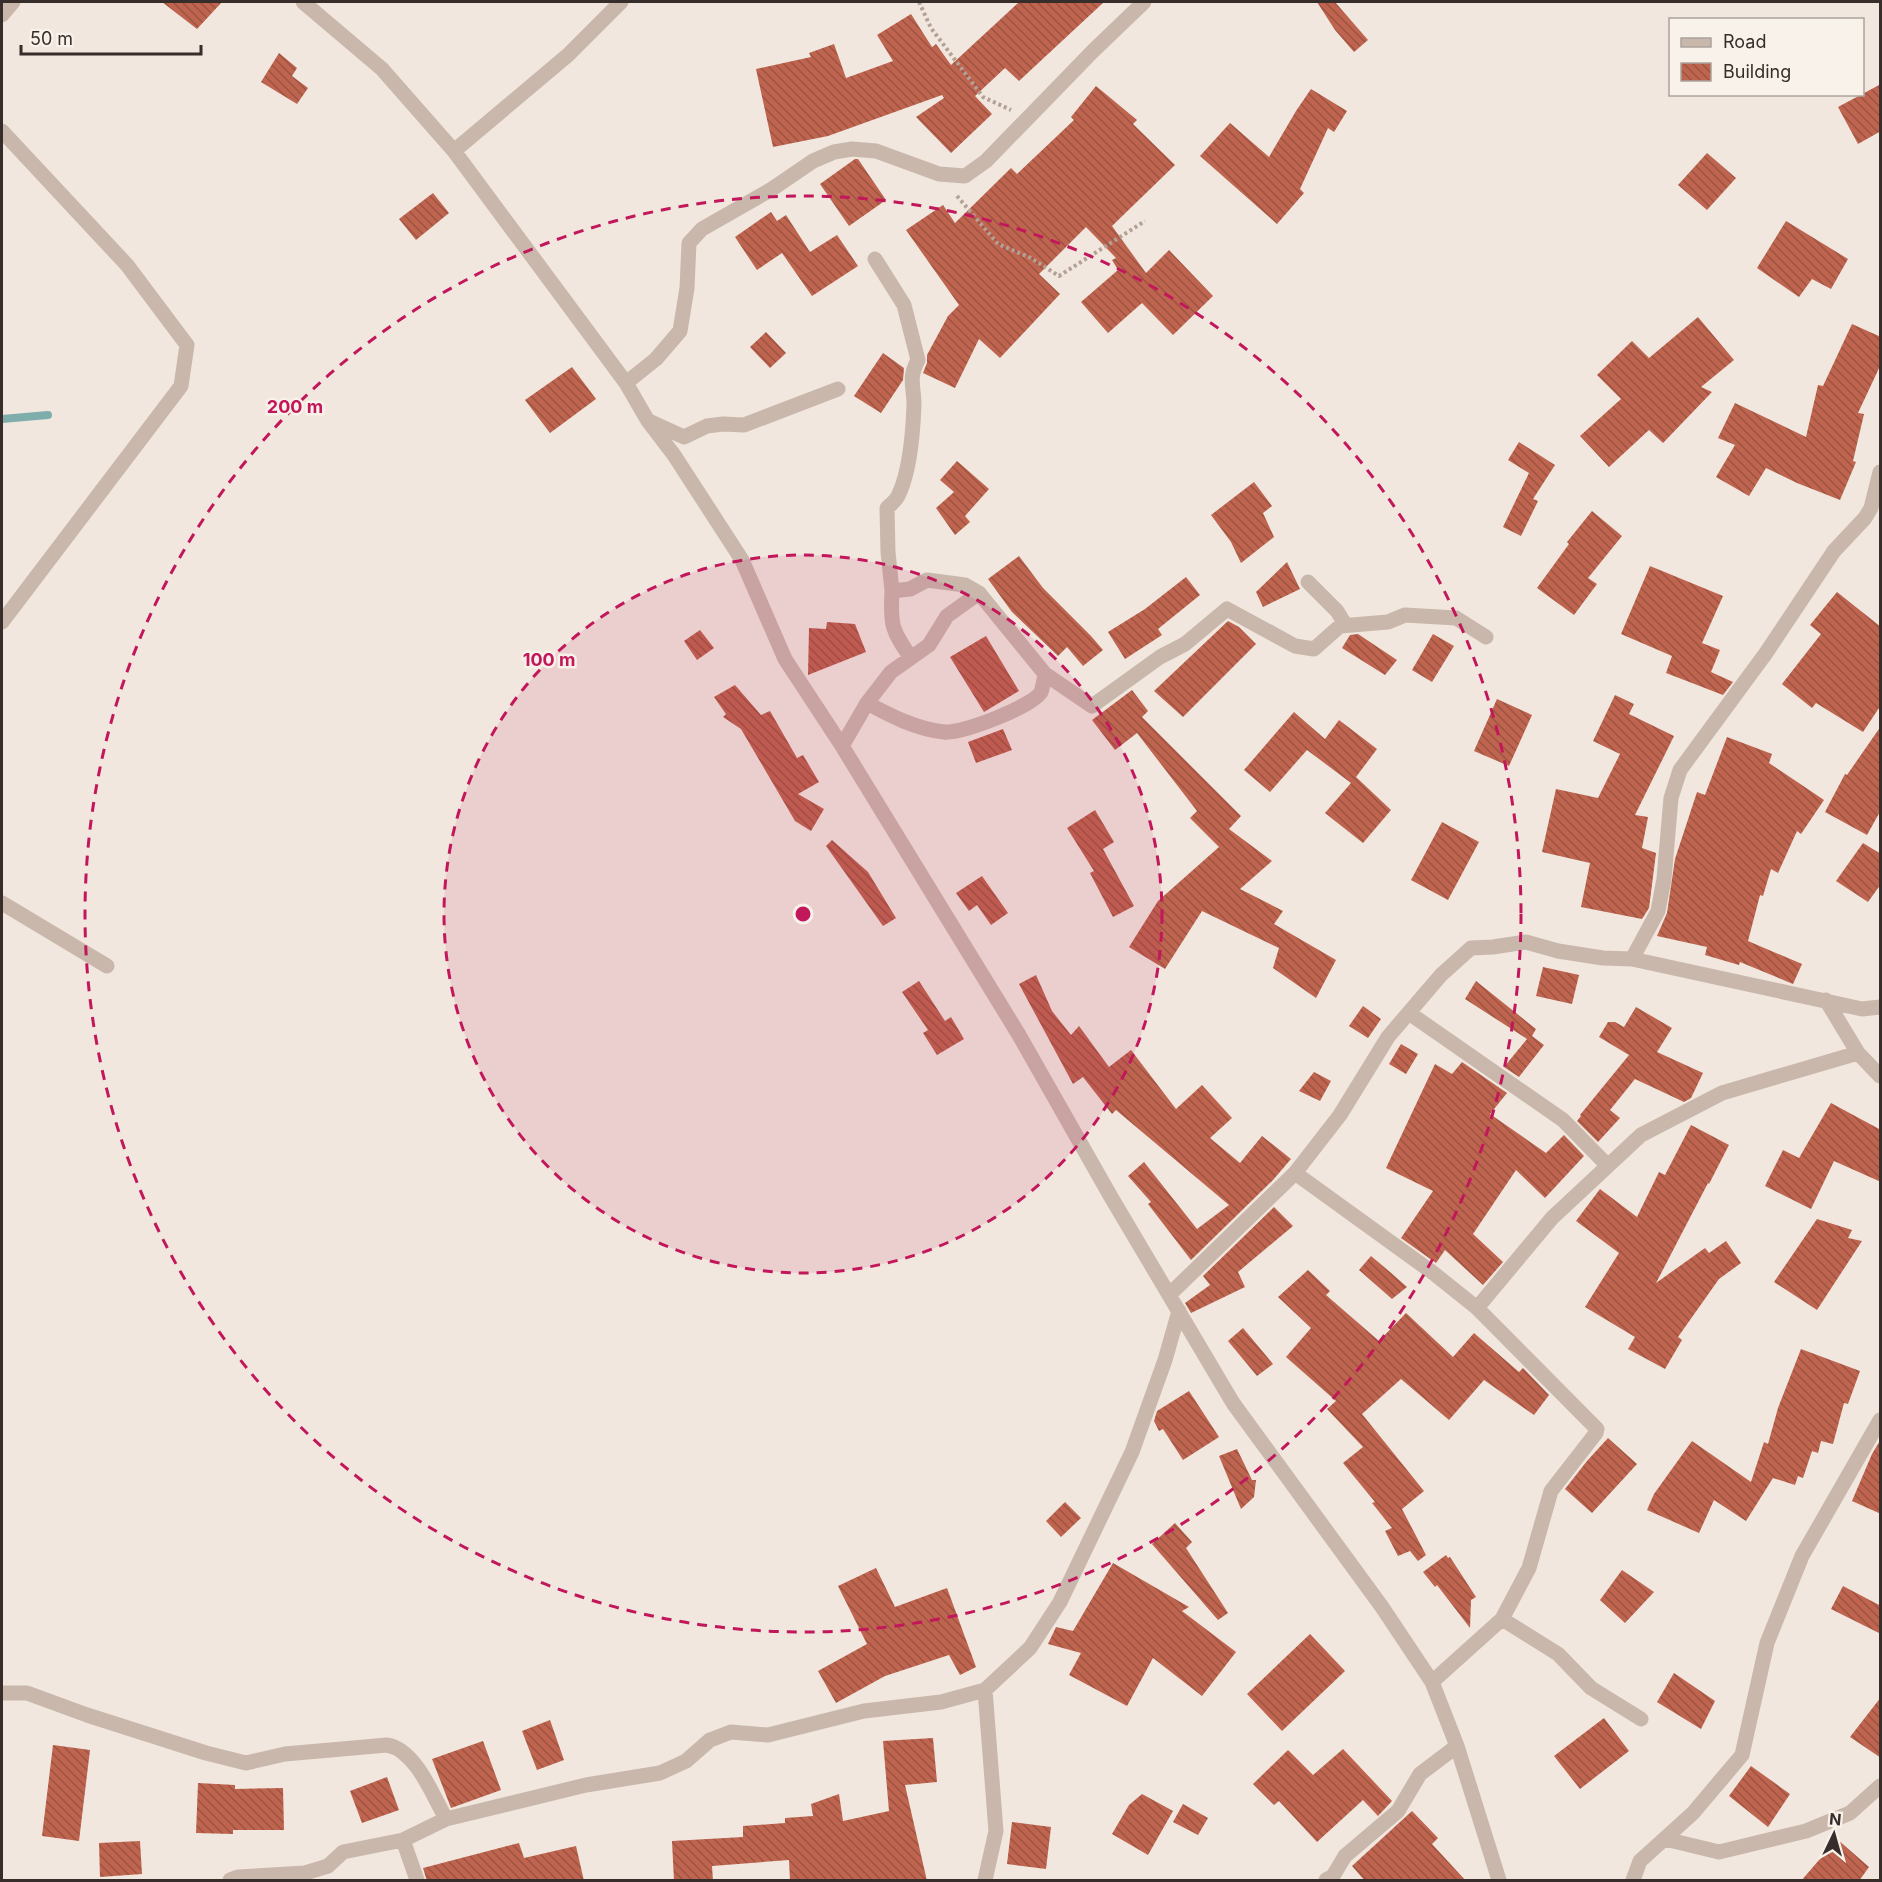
<svg xmlns="http://www.w3.org/2000/svg" width="1882" height="1882" viewBox="0 0 1882 1882" font-family="Inter,sans-serif">
  <style>
    .lines { fill: none; stroke-linecap: round; stroke-linejoin: round }
    .stream { stroke: #7fadac; stroke-width: 8 }
    .building { fill: url(#building-back-hatch) }
    .path { stroke: #b4a195; stroke-width: 4; stroke-dasharray: 3 3; stroke-linecap: butt }
    .street { stroke: #c9b7ab; stroke-width: 15 }
    .ring { fill: none; stroke: #c2185b; stroke-width: 3; stroke-dasharray: 10 8 }
    .centre { fill: #c2185b; stroke: #f9f2ea; stroke-width: 3 }
    .ring-label { font-size: 18px; text-anchor: middle; font-weight: bold; fill: #c2185b; stroke: #f9f2ea; stroke-width: 5; stroke-linejoin: round; paint-order: stroke }
  </style>
  <defs>
    <pattern id="building-back-hatch" width="6" height="6" patternUnits="userSpaceOnUse" patternTransform="scale(1.5)"><rect width="6" height="6" fill="#bf644f"/><path d="M-1 5l2 2M0 0l6 6M5-1l2 2" fill="none" stroke="#9c5342"/></pattern>
  </defs>
  <rect width="100%" height="100%" fill="#f1e7de"/>
  <g class="lines">
    <!-- stream -->
    <path class="stream" d="M2 419 48 415"/>
  </g>
  <!-- building -->
  <path class="building" d="M162 2H222L197 29Z
    M1019 2H1104L1019 81 1005 68 975 96 992 114 951 153 916 117 944 98 942 95 828 136 773 147 756 69 811 57 809 53 834 44 846 78 893 61 877 35 911 14 932 47 936 44 951 65Z
    M1317 2H1335L1368 40 1354 52 1335 30Z
    M279 53 297 68 292 76 308 88 297 104 261 82Z
    M1881 84V131L1858 144 1838 107Z
    M1096 86 1137 120 1133 124 1175 165 1112 226 1146 273 1169 250 1213 296 1173 335 1142 303 1108 333 1081 302 1118 270 1112 260 1116 258 1086 227 1039 274 1060 294 1000 358 979 339 955 388 923 373 927 363V355L948 316 959 305 906 230 943 205 955 223 1011 168 1017 174 1074 120 1071 117Z
    M1311 89 1347 111 1334 132 1328 128 1300 189 1304 193 1277 224 1200 156 1230 123 1269 157 1296 111Z
    M1707 153 1736 178 1707 210 1678 185Z
    M855 159H858L886 200 849 226 820 184Z
    M433 193 449 213 416 240 399 219Z
    M771 212 777 221 786 215 810 252 837 235 858 266 812 296 782 253 757 270 735 237Z
    M1786 221 1848 259 1831 289 1812 279 1799 297 1757 268Z
    M1698 317 1734 360 1701 387 1712 392 1663 443 1649 430 1609 467 1580 436 1621 399 1597 375 1632 341 1649 358Z
    M1852 324 1881 337V364L1858 413 1864 414 1853 461 1856 462 1840 500 1797 483 1766 468 1749 496 1716 477 1735 445 1718 438 1735 403 1806 437 1818 385 1823 386Z
    M766 332 786 353 770 368 750 347Z
    M883 353 904 368 903 380 881 413 854 396Z
    M572 367 596 399 550 433 525 400Z
    M1519 442 1555 465 1533 499 1538 501 1521 536 1503 527 1529 473 1508 460Z
    M957 461 989 489 965 516 970 522 955 535 936 508 954 492 940 480Z
    M1254 482 1272 506 1263 513 1274 537 1241 563 1231 542 1211 515Z
    M1592 511 1622 536 1588 578 1597 584 1574 615 1537 588 1569 544 1567 542Z
    M1019 556 1043 588 1091 636 1103 650 1083 666 1067 647 1058 656 1012 612 988 579Z
    M1287 562 1300 589 1263 607 1256 592Z
    M1650 566 1723 596 1702 643 1720 650 1711 672 1733 682 1723 695 1666 673 1672 656 1621 634Z
    M1186 577 1200 595 1158 629 1162 635 1125 659 1108 632 1145 609Z
    M1837 592 1881 627V705L1863 732 1816 703 1812 708 1782 684 1821 634 1810 625Z
    M1228 621 1239 627 1256 644 1183 717 1154 691Z
    M827 622 855 624 866 652 808 675 809 628 826 629Z
    M700 630 714 648 697 660 684 641Z
    M1358 634 1397 660 1385 675 1342 648 1350 635Z
    M1433 634 1454 646 1432 682 1412 670Z
    M986 636 1019 691 984 712 950 657Z
    M735 685 761 715 770 711 797 758 803 755 819 782 798 794 824 809 811 831 795 821 741 729 723 717 726 714 714 697Z
    M1132 690 1148 711 1142 717 1241 816 1229 829 1272 861 1240 889 1283 911 1274 924 1336 960 1316 998 1273 968 1279 948 1202 911 1165 969 1129 947 1158 901 1219 847 1190 818 1197 811 1137 733 1115 750 1092 720Z
    M1615 695 1634 704 1629 714 1674 736 1635 815 1648 817 1642 848 1656 853 1649 908 1642 919 1581 907 1590 863 1542 852 1556 789 1598 798 1620 754 1593 741Z
    M1497 699 1532 715 1509 766 1474 751Z
    M1294 712 1325 739 1339 720 1377 749 1356 777 1391 810 1363 843 1325 813 1351 783 1307 750 1270 792 1244 770Z
    M1881 726V810L1867 835 1825 812 1845 774 1847 775Z
    M1003 729 1012 750 976 763 968 742Z
    M1727 737 1772 754 1769 763 1824 800 1801 834 1797 831 1778 873 1771 869 1763 896 1760 895 1748 941 1802 964 1793 984 1740 962 1739 965 1705 955 1707 947 1657 936 1667 913 1675 859 1697 792 1705 795Z
    M1095 810 1114 842 1103 849 1134 906 1113 917 1090 873 1094 871 1067 828Z
    M1442 822 1479 842 1448 900 1411 880Z
    M832 840 868 872 896 918 883 926 826 846Z
    M1863 843 1881 854V884L1868 902 1836 881Z
    M982 876 1008 913 991 925 977 905 969 911 956 893Z
    M1543 967 1579 975 1572 1004 1536 996Z
    M1036 975 1052 1011 1071 1035 1079 1026 1109 1067 1131 1050 1176 1109 1202 1085 1232 1118 1210 1138 1240 1163 1262 1136 1291 1159 1273 1180 1191 1260 1148 1204 1151 1202 1128 1176 1144 1162 1197 1229 1229 1205 1116 1110 1112 1114 1083 1077 1073 1084 1019 984Z
    M919 981 945 1021 951 1017 964 1039 937 1055 923 1033 928 1030 902 992Z
    M1476 981 1536 1029 1532 1036 1544 1045 1519 1077 1504 1067 1527 1039 1465 999Z
    M1363 1006 1381 1019 1368 1038 1349 1026Z
    M1636 1007 1672 1028 1657 1052 1703 1073 1691 1098 1684 1102 1635 1079 1610 1110 1620 1118 1598 1142 1577 1121 1581 1116 1580 1115 1629 1055 1599 1037 1608 1022H1615L1624 1027Z
    M1401 1044 1418 1054 1406 1074 1389 1064Z
    M1462 1062 1507 1093 1490 1114 1546 1153 1564 1135 1584 1156 1545 1198 1516 1170 1473 1234 1503 1262 1483 1285 1445 1250 1436 1263 1401 1238 1433 1191 1386 1168 1435 1064 1452 1074Z
    M1314 1072 1331 1081 1320 1101 1299 1091Z
    M1831 1103 1881 1130V1182L1834 1161 1811 1209 1765 1186 1783 1150 1799 1158Z
    M1691 1125 1729 1145 1709 1184 1708 1183 1656 1283 1705 1248 1709 1253 1726 1241 1741 1263 1719 1279 1678 1337 1682 1340 1665 1369 1628 1349 1635 1337 1585 1307 1619 1253 1576 1221 1600 1189 1637 1217 1659 1172 1665 1175Z
    M1274 1207 1293 1226 1238 1272 1245 1287 1191 1313 1185 1303 1210 1285 1203 1276Z
    M1817 1219 1852 1230 1848 1238 1862 1241 1817 1310 1774 1282Z
    M1371 1256 1390 1272 1407 1287 1392 1299 1359 1270Z
    M1308 1270 1330 1291 1326 1295 1379 1341 1406 1313 1453 1357 1474 1333 1519 1372 1523 1368 1549 1395 1534 1415 1484 1380 1449 1420 1401 1379 1362 1414 1424 1491 1402 1509 1426 1555 1418 1561 1410 1551 1398 1556 1385 1531 1392 1528 1372 1503 1375 1502 1343 1463 1363 1447 1327 1409 1336 1401 1286 1357 1311 1328 1278 1297Z
    M1243 1328 1273 1364 1257 1376 1228 1341Z
    M1801 1349 1860 1371 1848 1404 1844 1403 1833 1444 1821 1441 1818 1453 1812 1451 1803 1478 1798 1476 1795 1485 1773 1478 1746 1521 1714 1500 1699 1533 1647 1510 1654 1494 1692 1441 1751 1482 1764 1442 1768 1444 1778 1408Z
    M1189 1391 1219 1437 1183 1460 1163 1429 1159 1431 1154 1421 1157 1411Z
    M1608 1438 1637 1464 1592 1513 1565 1489 1587 1461Z
    M1881 1439V1514L1852 1501 1872 1454Z
    M1237 1449 1252 1480H1256L1254 1497 1241 1509 1219 1456Z
    M1065 1502 1081 1518 1061 1537 1046 1521Z
    M1175 1523 1192 1542 1186 1548 1228 1613 1218 1620 1152 1544Z
    M1446 1555 1448 1558 1450 1557 1476 1597 1471 1600 1470 1628 1437 1585 1435 1587 1423 1572Z
    M1113 1563 1189 1607 1182 1611 1236 1652 1202 1696 1153 1658 1127 1706 1069 1675 1081 1653 1048 1644 1056 1627 1073 1631Z
    M876 1568 895 1607 947 1588 976 1667 960 1675 949 1655 885 1676 836 1703 818 1671 867 1644 838 1586Z
    M1622 1570 1654 1592 1625 1623 1600 1600Z
    M1843 1586 1881 1606V1634L1831 1609Z
    M1310 1634 1345 1671 1282 1731 1247 1694Z
    M1674 1673 1715 1701 1701 1729 1657 1702Z
    M1881 1697V1758L1850 1737Z
    M1604 1718 1629 1751 1580 1789 1554 1756Z
    M550 1720 564 1760 537 1770 522 1731Z
    M933 1738 937 1782 905 1785 927 1881H790L789 1860 712 1866 713 1881H674L672 1841 743 1837V1826L785 1823V1818L813 1816 811 1804 839 1794 843 1821 889 1811 883 1741Z
    M483 1741 501 1790 451 1808 432 1759Z
    M53 1745 90 1750 79 1841 42 1836Z
    M1343 1749 1392 1801 1378 1816 1363 1800 1317 1842 1279 1801 1274 1805 1253 1784 1288 1750 1313 1775Z
    M1751 1766 1790 1794 1768 1827 1729 1796Z
    M387 1777 399 1810 362 1823 350 1791Z
    M198 1783 235 1785V1789L283 1788 284 1830H233V1834L196 1833Z
    M1142 1794 1173 1811 1148 1855 1112 1834 1129 1805Z
    M1183 1804 1208 1818 1198 1835 1173 1822Z
    M1412 1811 1438 1838 1432 1844 1466 1881H1365L1352 1866Z
    M1012 1822 1051 1827 1046 1869 1007 1864Z
    M1837 1839 1869 1867 1859 1881H1801Z
    M140 1841 142 1874 100 1877 99 1843Z
    M519 1843 524 1858 576 1846 584 1881H427L423 1868Z"/>
  <g class="lines">
    <!-- path -->
    <path class="path" d="M919 2 931 28 983 97 1011 110
      M957 196 998 244 1031 258 1059 276 1145 221"/>
    <!-- street -->
    <path class="street" d="M303 2 382 69 454 151 626 383 648 421 674 455 742 560 785 659 842 746 1019 1035 1111 1197 1233 1403 1382 1607 1432 1682 1457 1746 1499 1880
      M2 15 13 2
      M2 131 127 265 187 345 181 386 2 622
      M454 151 568 55 621 2
      M875 259 904 305 918 360C908 378 914 387 914 405 913 432 910 470 899 494 897 500 891 504 887 508L888 552 892 591 910 589 927 580 965 585 979 593 1045 674 1092 706 1160 657 1185 644 1227 609 1295 646 1314 649 1340 626 1388 622 1405 615 1456 618 1486 637
      M626 383 656 359 680 331 687 288 689 243 702 229 772 189 813 161 834 152 852 149 876 151 939 174 965 176 986 161 1093 51 1144 2
      M649 421 684 437 707 426 723 424 744 425 838 389
      M1308 582 1337 611 1343 621 1340 626
      M892 591C890 626 892 630 911 658
      M867 703C891 716 916 729 944 732 961 734 1032 707 1041 692 1043 687 1044 679 1045 674
      M842 746 867 703 891 672 929 645 947 616 979 593
      M2 903 107 966
      M1632 959 1658 911 1664 879 1671 798 1680 770 1766 653 1834 551 1865 518 1871 508 1880 472
      M1826 1000 1858 1053 1880 1076
      M1409 1013 1563 1120 1608 1166
      M1295 1173 1432 1272 1477 1308 1597 1429 1596 1433 1551 1491 1529 1568 1502 1619 1432 1682
      M1169 1295 1295 1173 1340 1115 1388 1037 1441 975 1471 948 1493 947 1526 942 1558 951 1603 958 1632 959 1862 1009 1880 1007
      M1477 1308 1552 1218 1641 1135 1722 1093 1858 1053
      M1502 1619 1558 1654 1591 1688 1641 1719
      M2 1693H27L87 1715 206 1753 246 1763 285 1754 387 1745C416 1750 433 1796 446 1819
      M1665 1839 1719 1852 1806 1831 1850 1813 1880 1786
      M403 1840 417 1880
      M230 1880 238 1877 305 1873 328 1866 343 1852 403 1840 446 1819 586 1785 660 1773 686 1761 710 1740 731 1732 768 1735 864 1711 941 1702 985 1690 1030 1648 1060 1602 1132 1452 1165 1360 1179 1311
      M985 1880 996 1831 985 1690
      M1326 1880 1333 1876 1345 1856 1398 1811 1420 1774 1457 1746
      M1633 1880 1640 1861 1693 1813 1742 1755 1767 1643 1802 1556 1880 1420"/>
  </g>
  <!-- distance rings -->
  <circle cx="803" cy="914" r="359" fill="#c2185b" fill-opacity=".12"/>
  <g class="ring">
    <circle cx="803" cy="914" r="359"/>
    <circle cx="803" cy="914" r="718"/>
  </g>
  <circle cx="803" cy="914" r="9" class="centre"/>
  <g class="ring-label">
    <text x="295" y="413">200 m</text>
    <text x="549" y="666">100 m</text>
  </g>
  <!-- border -->
  <rect width="1882" height="1882" fill="none" stroke="#372d2a" stroke-width="6"/>
  <!-- legend -->
  <rect x="1669" y="18" width="195" height="78" fill="#f9f2ea" stroke="#aba39d" stroke-width="1.5"/>
  <rect x="1681" y="38" width="30" height="9" fill="#c9b7ab" stroke="#aba39d" stroke-width="1.5"/>
  <text x="1723" y="48" font-size="18" fill="#372d2a">Road</text>
  <rect x="1681" y="63" width="30" height="18" fill="url(#building-back-hatch)" stroke="#aba39d" stroke-width="1.5"/>
  <text x="1723" y="78" font-size="18" fill="#372d2a">Building</text>
  <!-- north arrow -->
  <g transform="translate(1834 1834) rotate(5)" stroke="#f9f2ea" stroke-width="4.5" paint-order="stroke">
  <path d="M0-4.5L10 22L0 15L-10 22Z" fill="#372d2a"/>
  <text y="-9" font-size="16" font-weight="bold" text-anchor="middle" fill="#372d2a">N</text>
  </g>
  <!-- scale -->
  <path d="M21 45v9h180v-9" fill="none" stroke="#372d2a" stroke-width="3"/>
  <text x="30" y="45" font-size="18" fill="#372d2a" stroke="#f9f2ea" stroke-width="4.5" paint-order="stroke">50 m</text>
</svg>
